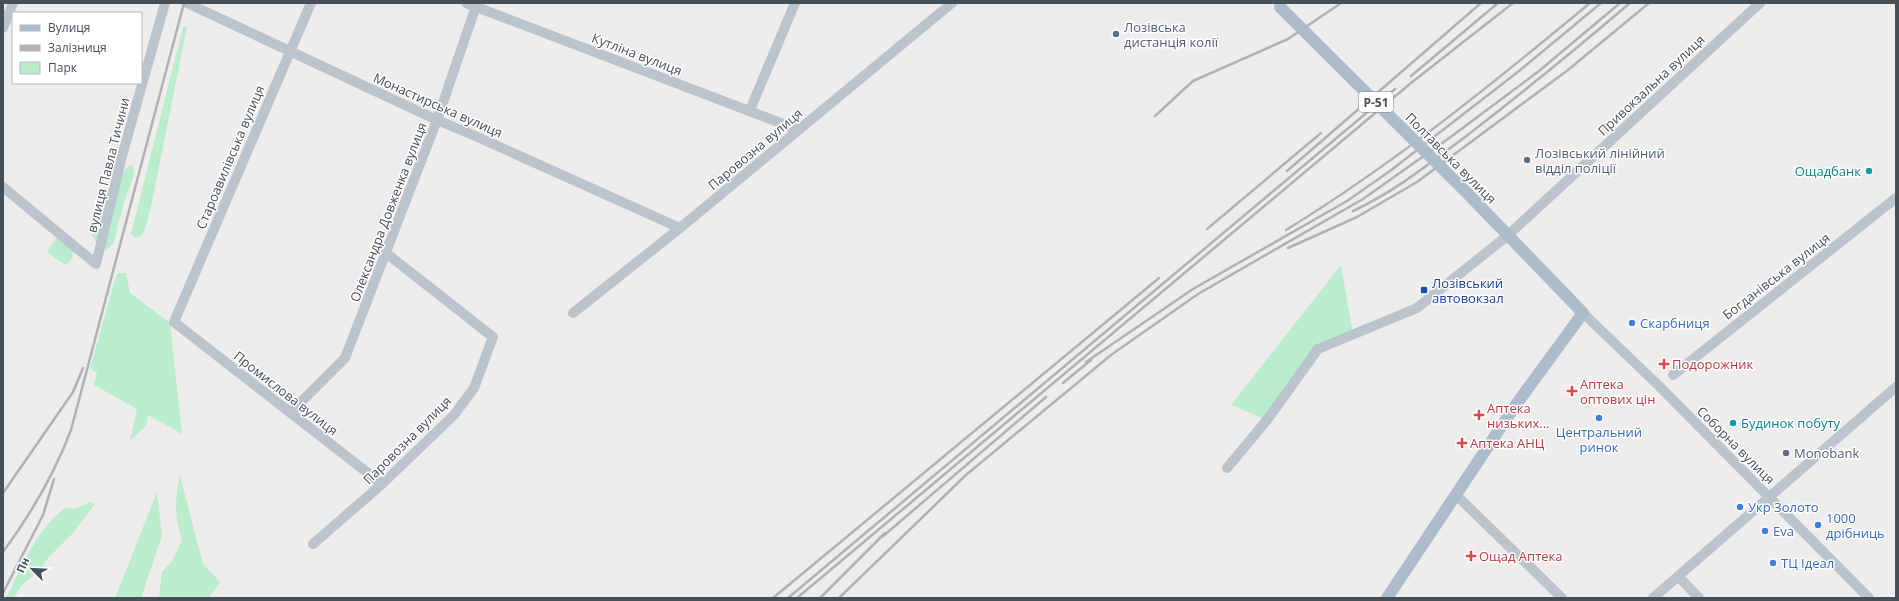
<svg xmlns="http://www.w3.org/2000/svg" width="1899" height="601" viewBox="0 0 1899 601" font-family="'Open Sans',sans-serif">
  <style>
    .green { fill: #baedce }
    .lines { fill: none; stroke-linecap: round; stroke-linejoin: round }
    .minor { stroke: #bbc4cc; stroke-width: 10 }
    .major { stroke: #acbccc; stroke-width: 12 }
    .rail { stroke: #afb2b7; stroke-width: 2.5 }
    .major-bridge { stroke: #acbccc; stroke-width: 12 }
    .service-dot { fill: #5c6f8a; stroke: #fff; stroke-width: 1.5 }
    .culture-dot { fill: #0f9aa8; stroke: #fff; stroke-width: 1.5 }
    .transit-dot { fill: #1a4fb4; stroke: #fff; stroke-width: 1.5 }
    .shop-dot { fill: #3f7fe0; stroke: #fff; stroke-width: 1.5 }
    .health-dot { fill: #e0444e; stroke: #fff; stroke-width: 1.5 }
    .labels { text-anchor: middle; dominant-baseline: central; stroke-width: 3; stroke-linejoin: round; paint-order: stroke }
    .shield { fill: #fff; stroke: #7d848b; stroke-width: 1 }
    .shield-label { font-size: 12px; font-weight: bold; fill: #455059 }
    .service-label { font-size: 13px; fill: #4e5e75; stroke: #fff; text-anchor: start }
    .street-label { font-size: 13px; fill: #455059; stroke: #fff }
    .culture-label { font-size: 13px; fill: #0d838f; stroke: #fff; text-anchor: end }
    .transit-label { font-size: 13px; fill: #164399; stroke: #fff; text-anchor: start }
    .shop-label { font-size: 13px; fill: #366cbe; stroke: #fff; text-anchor: start }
    .health-label { font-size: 13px; fill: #be3a42; stroke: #fff; text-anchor: start }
  </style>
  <rect width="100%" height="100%" fill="#efecec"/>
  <!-- green -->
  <path class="green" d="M183 27H187L151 207C147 218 147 227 141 236L135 238 131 234Z
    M130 165 133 166 134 175 122 208C123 214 120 217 118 223 115 234 117 245 105 250L97 245 92 234C101 221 105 218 99 202L105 190C125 182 117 175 130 165Z
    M58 235 73 248C73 256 73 261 65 265L47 252Z
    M1341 265 1353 334 1318 349 1267 420 1231 405Z
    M117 273H126L130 293 170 323 182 434 148 415 146 426 130 441 137 409 94 385 97 373 90 368Z
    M180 475 203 564 220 582 209 598H159L162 572 172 561 182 540C174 517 175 497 180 475Z
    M157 492 162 536 141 598H115Z
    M90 502 95 504 72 534 48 558 39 571 22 585 14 598H6C22 568 36 529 65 508L75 509Z"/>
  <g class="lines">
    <!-- minor -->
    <path class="minor" d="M187 3 437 120 473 135 680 228
      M311 3 174 322 382 484
      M466 3 799 130
      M3 28 13 3
      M750 110 795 3
      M3 187 96 264 122 156 165 3
      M573 313 680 228 952 3
      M1583 313 1659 386 1869 598
      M1673 375 1896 198
      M291 412 345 358 437 120 477 3
      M1227 468 1267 420 1318 349 1417 308 1507 236 1760 3
      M1456 495 1562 598
      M313 544 382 484 454 415 474 388 493 337 386 253
      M1678 576 1699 598
      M1653 598 1896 387"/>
    <!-- major -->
    <path class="major" d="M1387 598 1515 406 1583 313 1471 197"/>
    <!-- rail -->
    <path class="rail" d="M1411 76 1498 3
      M1155 116 1193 81 1288 39 1341 3
      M1287 171 1481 3
      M1353 211C1394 192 1429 164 1465 137 1521 94 1576 49 1630 3
      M1207 229 1321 133
      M1286 230C1395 163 1491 85 1590 3
      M1288 248 1357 217 1417 182 1568 70 1649 3
      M1086 362 1193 289 1347 201 1390 171 1519 71 1601 3
      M1063 383 1091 360
      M3 493 73 392 83 368
      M882 537 1046 397
      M3 552C31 514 54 475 71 430L184 3
      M3 593 43 515 54 479
      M773 598 1159 278
      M788 598 1395 89
      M797 598 1411 83 1513 3
      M820 598 885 533
      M839 598 966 475 1111 355 1198 294 1363 199 1452 136 1539 71 1620 3"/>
    <!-- major-bridge -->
    <path class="major-bridge" d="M1280 7 1471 197"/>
  </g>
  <!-- markers -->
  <g class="service-dot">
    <circle cx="1116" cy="34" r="4"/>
    <circle cx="1527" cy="160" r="4"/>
    <circle cx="1786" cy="453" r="4"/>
  </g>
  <g class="culture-dot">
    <circle cx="1869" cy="171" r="4"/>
    <circle cx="1733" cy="423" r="4"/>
  </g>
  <rect class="transit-dot" x="1420" y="286" width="8" height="8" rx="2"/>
  <g class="shop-dot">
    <circle cx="1632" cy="323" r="4"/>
    <circle cx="1599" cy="418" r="4"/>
    <circle cx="1740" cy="507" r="4"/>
    <circle cx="1818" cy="525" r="4"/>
    <circle cx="1765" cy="531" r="4"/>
    <circle cx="1773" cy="563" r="4"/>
  </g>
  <g class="health-dot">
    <path d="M1662 358h4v4h4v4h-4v4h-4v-4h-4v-4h4z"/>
    <path d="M1570 385h4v4h4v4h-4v4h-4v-4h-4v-4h4z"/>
    <path d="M1477 409h4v4h4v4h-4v4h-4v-4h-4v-4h4z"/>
    <path d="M1460 437h4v4h4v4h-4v4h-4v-4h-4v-4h4z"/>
    <path d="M1469 550h4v4h4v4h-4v4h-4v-4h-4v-4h4z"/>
  </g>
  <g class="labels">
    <!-- shield labels -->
    <rect class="shield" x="1359" y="92" width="34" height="20" rx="3"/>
    <g class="shield-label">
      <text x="1376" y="102">Р-51</text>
    </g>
    <!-- service labels -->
    <g class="service-label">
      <text x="1124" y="27">Лозівська<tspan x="1124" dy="15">дистанція колії</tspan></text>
      <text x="1535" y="153">Лозівський лінійний<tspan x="1535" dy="15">відділ поліції</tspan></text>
      <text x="1794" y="453">Monobank</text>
    </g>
    <!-- street labels -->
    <g class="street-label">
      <text transform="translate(637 54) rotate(21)">Кутліна вулиця</text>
      <text transform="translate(1651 85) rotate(-43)">Привокзальна вулиця</text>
      <text transform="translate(438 105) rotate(24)">Монастирська вулиця</text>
      <text transform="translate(755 149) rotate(-40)">Паровозна вулиця</text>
      <text transform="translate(230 157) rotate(-67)">Староавилівська вулиця</text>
      <text transform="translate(1451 158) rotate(45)">Полтавська вулиця</text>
      <text transform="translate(108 165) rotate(-76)">вулиця Павла Тичини</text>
      <text transform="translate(388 212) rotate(-69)">Олександра Довженка вулиця</text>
      <text transform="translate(1776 276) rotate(-38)">Богданівська вулиця</text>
      <text transform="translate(286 393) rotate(38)">Промислова вулиця</text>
      <text transform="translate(407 440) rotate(-45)">Паровозна вулиця</text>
      <text transform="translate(1736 445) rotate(45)">Соборна вулиця</text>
    </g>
    <!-- culture labels -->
    <g class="culture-label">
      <text x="1861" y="171">Ощадбанк</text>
      <text x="1741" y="423" text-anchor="start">Будинок побуту</text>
    </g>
    <!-- transit labels -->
    <g class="transit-label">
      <text x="1432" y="283">Лозівський<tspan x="1432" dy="15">автовокзал</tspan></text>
    </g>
    <!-- shop labels -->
    <g class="shop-label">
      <text x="1640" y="323">Скарбниця</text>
      <text x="1599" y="432" text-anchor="middle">Центральний<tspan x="1599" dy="15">ринок</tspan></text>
      <text x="1748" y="507">Укр Золото</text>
      <text x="1826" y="518">1000<tspan x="1826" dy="15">дрібниць</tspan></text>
      <text x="1773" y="531">Eva</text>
      <text x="1781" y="563">ТЦ Ідеал</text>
    </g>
    <!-- health labels -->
    <g class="health-label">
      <text x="1672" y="364">Подорожник</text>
      <text x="1580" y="384">Аптека<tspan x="1580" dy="15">оптових цін</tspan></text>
      <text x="1487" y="408">Аптека<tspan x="1487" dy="15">низьких...</tspan></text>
      <text x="1470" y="443">Аптека АНЦ</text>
      <text x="1479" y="556">Ощад Аптека</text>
    </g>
  </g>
  <!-- border -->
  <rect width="1899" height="601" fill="none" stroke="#455059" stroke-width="8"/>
  <!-- legend -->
  <rect x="12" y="12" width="130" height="72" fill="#ffffff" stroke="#b5b9bd"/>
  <rect x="20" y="25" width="20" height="6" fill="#acbccc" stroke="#b5b9bd"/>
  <text x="48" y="32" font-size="12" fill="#455059">Вулиця</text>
  <rect x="20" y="45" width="20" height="6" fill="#afb2b7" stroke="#b5b9bd"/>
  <text x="48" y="52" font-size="12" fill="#455059">Залізниця</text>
  <rect x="20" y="62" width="20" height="12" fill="#baedce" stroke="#b5b9bd"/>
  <text x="48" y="72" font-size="12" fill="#455059">Парк</text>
  <!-- north arrow -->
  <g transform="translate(32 569) rotate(294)" stroke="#ffffff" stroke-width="3" paint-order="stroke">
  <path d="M0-3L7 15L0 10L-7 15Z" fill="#455059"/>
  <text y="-6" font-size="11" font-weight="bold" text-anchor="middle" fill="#455059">Пн</text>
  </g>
</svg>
